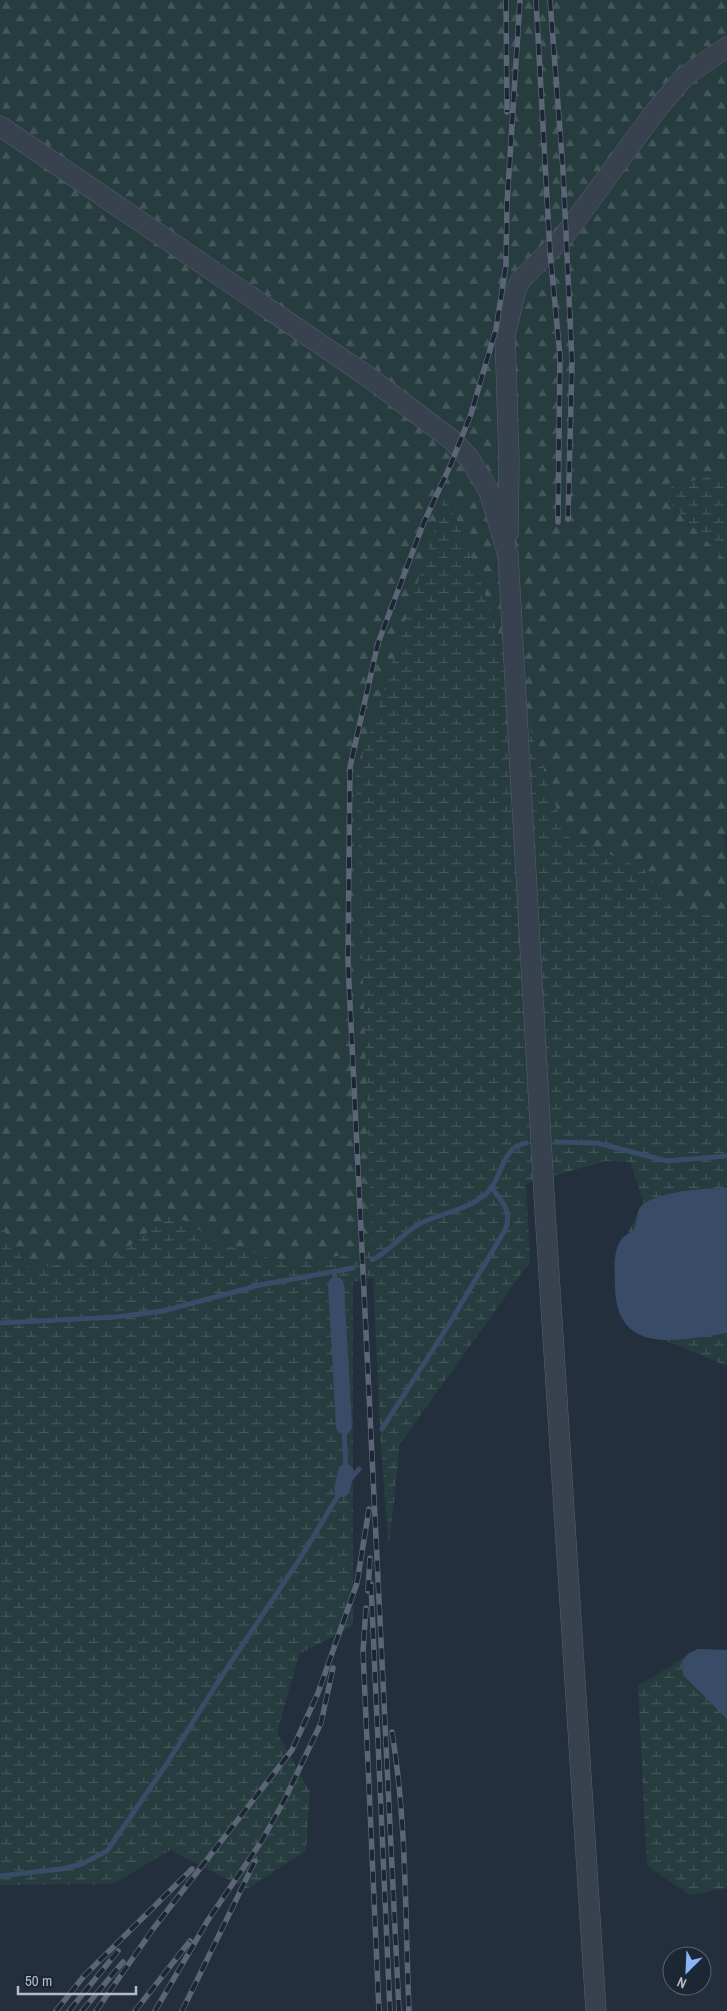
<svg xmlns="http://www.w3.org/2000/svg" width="727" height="2011" viewBox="0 0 727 2011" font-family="'Archivo Narrow',sans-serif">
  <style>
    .forest { fill: url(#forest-firs) }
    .wetland { fill: url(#wetland-marsh) }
    .water { fill: #394c67 }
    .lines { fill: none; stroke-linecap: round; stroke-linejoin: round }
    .stream { stroke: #394c67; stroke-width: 5 }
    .canal { stroke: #394c67; stroke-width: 16 }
    .minor-casing { stroke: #565f6c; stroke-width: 21 }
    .minor { stroke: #38414e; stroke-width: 20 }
    .rail-casing { stroke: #5a6575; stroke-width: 5.5 }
    .rail { stroke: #1d2633; stroke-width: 4; stroke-dasharray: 11; stroke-linecap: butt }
  </style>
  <defs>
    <pattern id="forest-firs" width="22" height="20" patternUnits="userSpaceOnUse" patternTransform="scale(1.25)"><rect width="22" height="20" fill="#263c3f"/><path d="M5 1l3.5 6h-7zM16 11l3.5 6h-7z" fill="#435659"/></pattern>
    <pattern id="wetland-marsh" width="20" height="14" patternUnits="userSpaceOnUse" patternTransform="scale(1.25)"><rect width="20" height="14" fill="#263c3f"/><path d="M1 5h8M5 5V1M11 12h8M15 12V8" fill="none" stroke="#435659"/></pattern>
  </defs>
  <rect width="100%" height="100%" fill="#242f3e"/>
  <!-- forest -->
  <path class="forest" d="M0 0H727V471L659 491 727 562V835L724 836 727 857V918L673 909 644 869 566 836 478 574 446 493 372 1246 352 1254 290 1264 222 1244 173 1214 112 1259 29 1268 0 1226Z"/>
  <!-- wetland -->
  <path class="wetland" d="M727 471V562L659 491Z
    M446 493 478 574 566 836 644 869 673 909 727 918V1366L625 1324 616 1255 644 1203 630 1162 605 1161 526 1184 530 1262 400 1444 389 1547 381 1447 373 1278 353 1282V1626L299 1654 277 1733 310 1792 306 1851 247 1889 170 1850 113 1884 0 1885V1226L29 1268 112 1259 173 1214 222 1244 290 1264 352 1254 372 1246 356 777Z
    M698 1649 727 1650V1888L690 1895 647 1866 638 1686Z"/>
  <!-- water -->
  <path class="water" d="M727 1188V1333C680 1340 617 1357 615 1288 615 1272 612 1254 621 1240 624 1235 630 1234 633 1230 639 1222 634 1209 645 1203 664 1191 705 1188 727 1188Z
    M698 1649 727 1650V1719L683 1675 682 1661 689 1653Z"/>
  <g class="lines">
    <!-- stream -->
    <path class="stream" d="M556 1142 597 1143 667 1161 727 1156
      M372 1260C391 1251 403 1232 421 1223 442 1213 470 1209 487 1193 502 1179 502 1146 526 1143
      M334 1272 336 1285
      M0 1323 116 1317 163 1311 260 1285 353 1268
      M344 1426 346 1472
      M382 1429 448 1326 505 1230C513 1212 502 1201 491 1187
      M0 1876 61 1869 82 1864 107 1851 166 1765 216 1685 301 1557 342 1489 359 1469"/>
    <!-- canal -->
    <path class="canal" d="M336 1285 344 1426
      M342 1489 346 1472"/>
    <!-- minor casing -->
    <g class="minor-casing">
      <path id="minor" d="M0 126 370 378 452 440 469 458 489 491 508 555 545 1211 596 2011
        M508 534 509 461 505 335 516 290 521 280 564 236 654 113 684 77 727 47"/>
    </g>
    <!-- minor -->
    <use href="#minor" class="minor"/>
    <!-- rail casing -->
    <g class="rail-casing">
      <path id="rail" d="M506 0 507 112
        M536 0 550 252 560 356 558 522
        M550 0 563 170 572 362 568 519
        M371 1584 390 2011
        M368 1591 370 1558
        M366 1608 363 1651 379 2011
        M392 1732C407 1823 405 1918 409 2011
        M56 2011 84 1976 192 1869
        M69 2011 118 1951
        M82 2011 123 1962
        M96 2011 153 1929 292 1750 318 1693 357 1583 369 1509
        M135 2011 190 1941
        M155 2011 208 1920 261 1842 284 1801 321 1723 333 1668
        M182 2011 255 1861
        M399 2011 348 963 350 767 378 643 424 522 451 464 471 414 496 329 506 265 507 203 520 0"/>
    </g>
    <!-- rail -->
    <use href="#rail" class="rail"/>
  </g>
  <!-- north arrow -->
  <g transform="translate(687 1971) rotate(204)"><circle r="24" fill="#1d2633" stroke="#59626f"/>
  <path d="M0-4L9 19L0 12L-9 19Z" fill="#8ab4f8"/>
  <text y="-8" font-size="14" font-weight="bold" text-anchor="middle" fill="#b4bcc9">N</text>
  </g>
  <!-- scale -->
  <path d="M18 1986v8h118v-8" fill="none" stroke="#b4bcc9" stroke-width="2.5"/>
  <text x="25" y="1986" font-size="15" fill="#b4bcc9" stroke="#1d2633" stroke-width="4" paint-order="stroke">50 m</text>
</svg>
